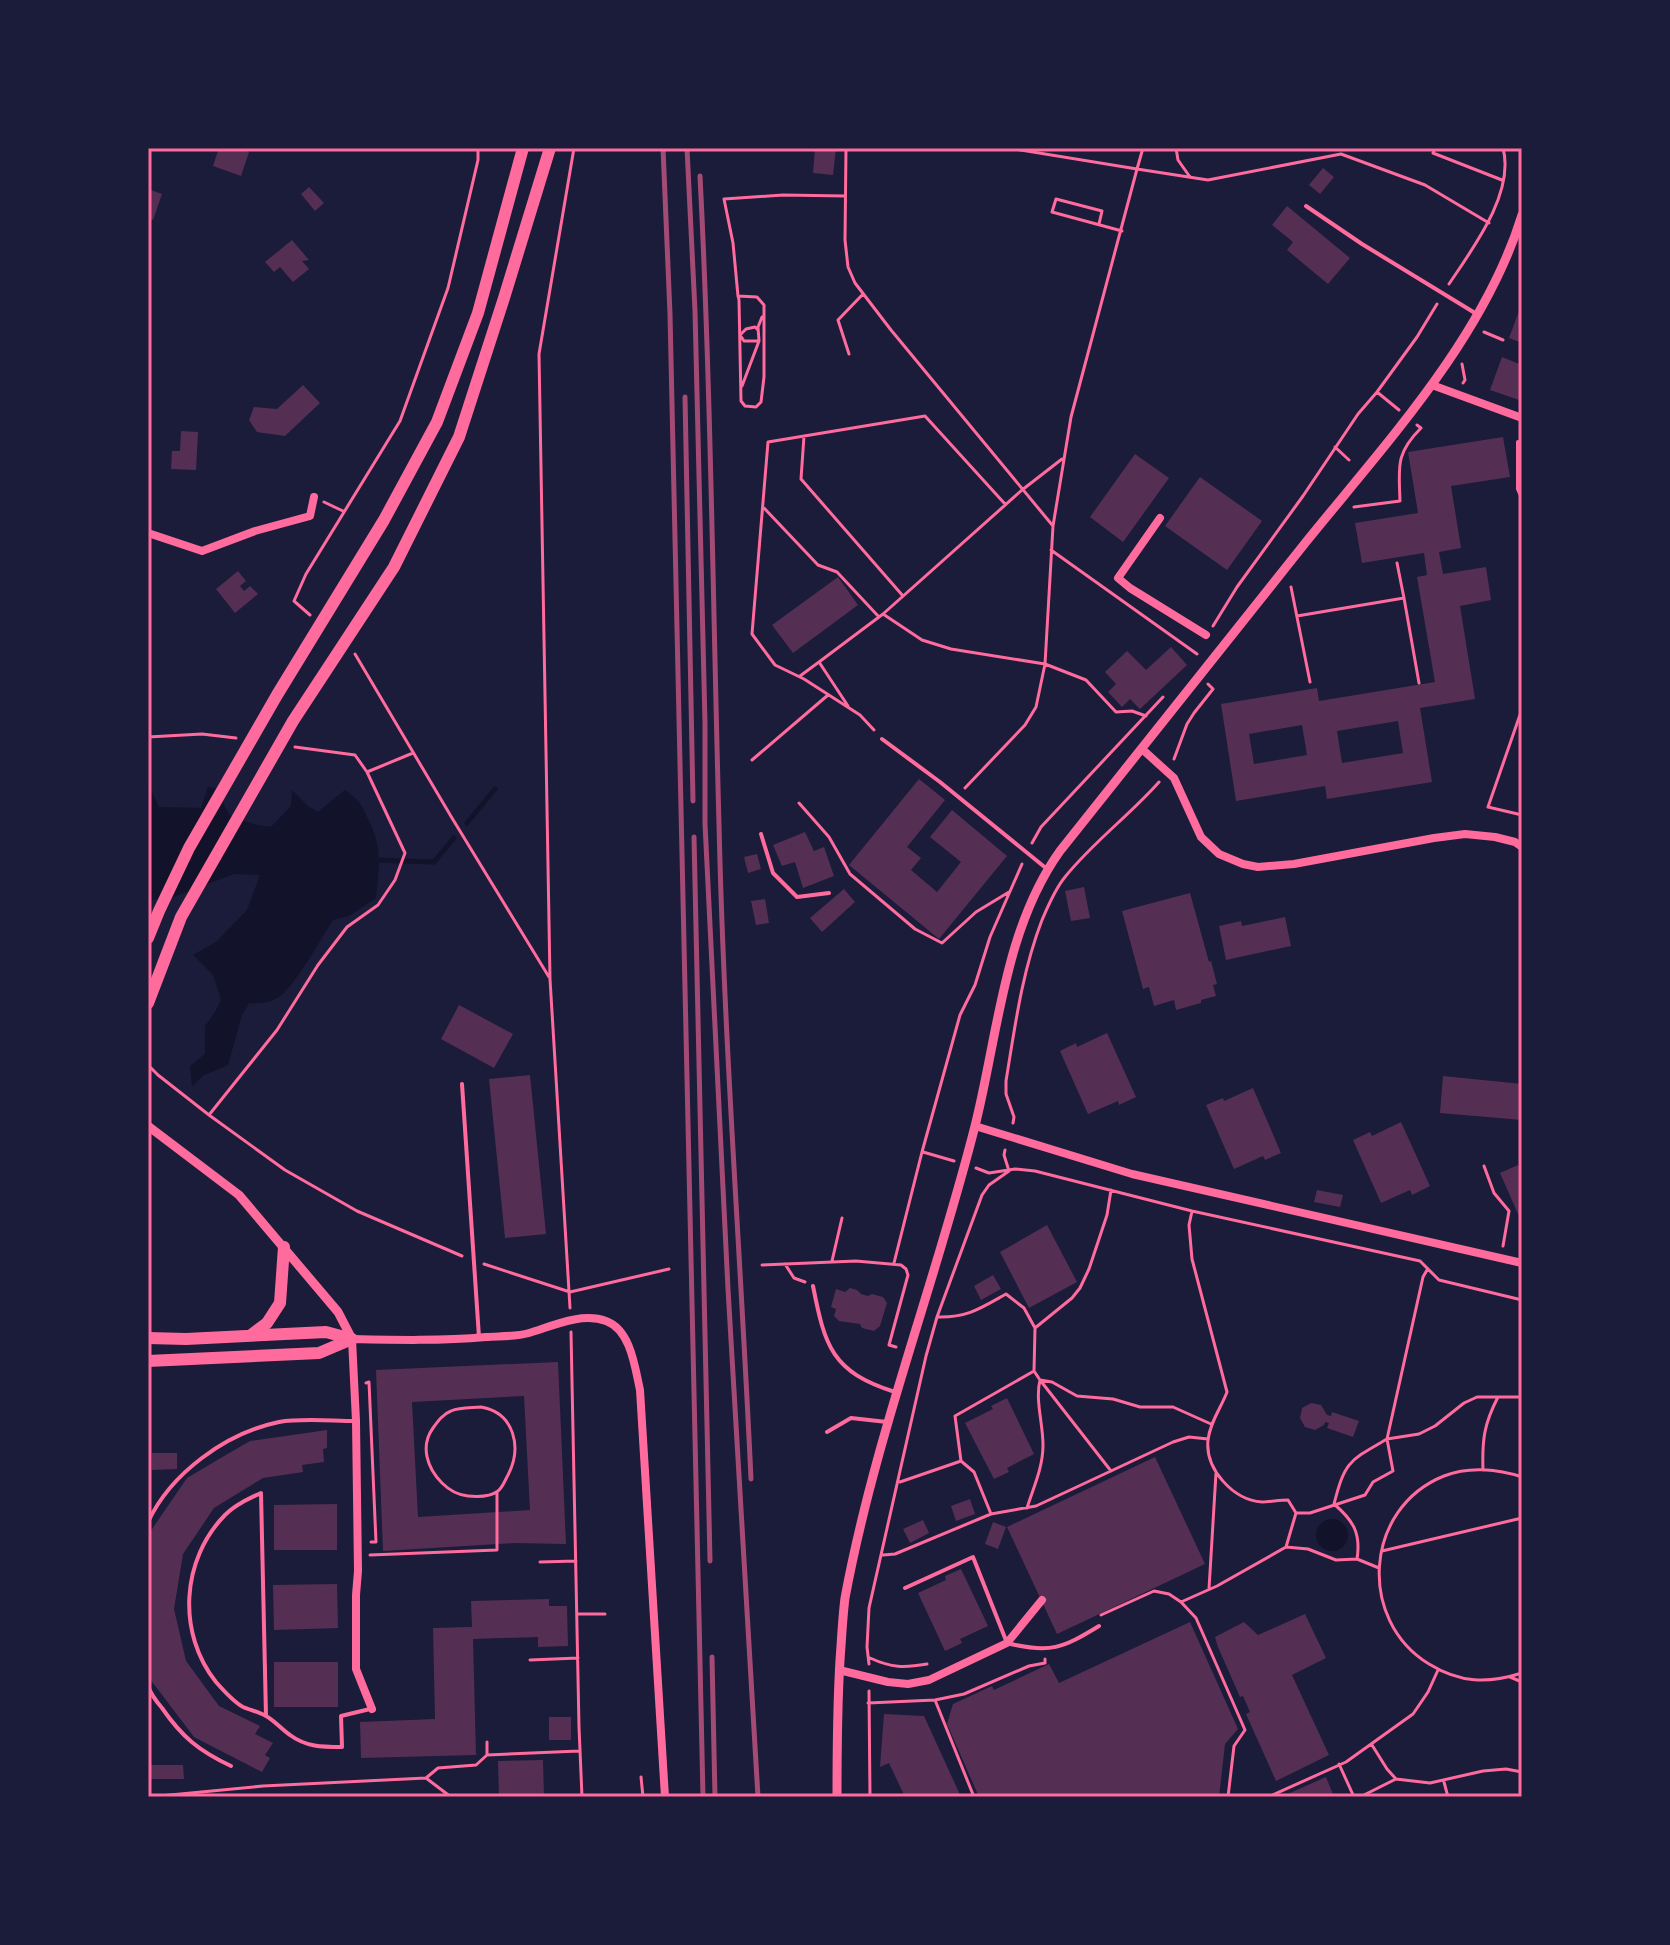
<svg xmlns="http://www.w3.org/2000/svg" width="1670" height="1945" viewBox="0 0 1670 1945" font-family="Georgia,serif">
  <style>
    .water { fill: #12122b }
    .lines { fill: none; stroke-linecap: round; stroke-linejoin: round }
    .stream { stroke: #12122b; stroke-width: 5 }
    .building { fill: #542f53; fill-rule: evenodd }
    .path { stroke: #ff6b9d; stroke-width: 3 }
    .service { stroke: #ff6b9d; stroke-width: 4 }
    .minor { stroke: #ff6b9d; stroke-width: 8 }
    .tertiary { stroke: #ff6b9d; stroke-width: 9 }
    .primary { stroke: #ff6b9d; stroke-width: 12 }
    .rail { stroke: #a44b75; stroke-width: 5 }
    .neatline { fill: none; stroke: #ff6b9d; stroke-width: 3 }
  </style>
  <rect width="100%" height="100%" fill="#1b1b3a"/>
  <!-- water -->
  <path class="water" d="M148 784 159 807 201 808 208 787 215 788 230 816 257 825 271 827 291 806 292 790 308 806 318 812 345 790C360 800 362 806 369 821 383 850 379 867 376 898L349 916 333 920C323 936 292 990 279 997 269 1003 260 1004 249 1003L242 1015 228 1065 204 1075 192 1086 190 1066 205 1054V1026L215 1012 221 1000 213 975 193 955 216 942 247 910 260 875 234 874 171 898 148 900Z
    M1316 1535a16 16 0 1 1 32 0a16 16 0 1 1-32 0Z"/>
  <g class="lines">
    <!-- stream -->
    <path class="stream" d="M467 823 495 789
      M375 860 434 862 454 838"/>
  </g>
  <!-- building -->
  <path class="building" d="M219 148H237L249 152 241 176 213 166Z
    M815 148H836L833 175 813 173Z
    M1323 168 1334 177 1320 194 1309 185Z
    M309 187 324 203 315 211 301 194Z
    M148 189 162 194 153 220 148 218Z
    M1287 206 1350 258 1328 284 1287 250 1293 242 1272 225Z
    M292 240 309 260 302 261 309 269 293 282 280 267 274 272 265 262Z
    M1522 303V343L1509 338Z
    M1502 357 1522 365V401L1490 390Z
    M303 385 320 403 285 436 257 432 249 420 254 407 277 409Z
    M181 431 198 432 196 470 171 469 172 451H180Z
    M1503 437 1510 477 1451 486 1461 548 1439 552 1443 574 1486 567 1491 600 1460 606 1475 699 1420 708 1432 782 1327 799 1325 786 1236 801 1221 704 1317 688 1319 701 1435 682 1417 577 1427 575 1424 553 1362 563 1355 523 1418 513 1408 452ZM1398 721 1403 753 1342 763 1337 731ZM1302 725 1307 755 1254 764 1249 734Z
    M1135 454 1169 478 1123 542 1090 517Z
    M1200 477 1262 521 1227 570 1165 526Z
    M238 571 246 581 240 586 244 591 250 586 258 594 235 613 216 589Z
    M838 577 858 605 793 653 772 625Z
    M1171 647 1187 665 1140 709 1130 699 1122 707 1108 692 1116 684 1105 672 1127 651 1146 670Z
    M919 779 945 800 907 847 921 858 911 870 937 892 961 862 930 837 952 810 1007 856 939 939 849 865Z
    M805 832 814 851 824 847 834 876 803 888 795 862 782 866 773 845Z
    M757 854 761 869 748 873 744 857Z
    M1084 887 1090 918 1071 921 1065 891Z
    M844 889 855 902 822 932 810 918Z
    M1190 893 1209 962 1211 961 1217 984 1213 985 1216 996 1201 1000V1003L1176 1010 1174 1000 1154 1006 1149 987 1143 989 1122 911Z
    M765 899 769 923 756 925 751 901Z
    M1285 917 1291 946 1226 960 1219 926 1241 921 1242 926Z
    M459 1005 513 1034 494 1068 441 1039Z
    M1107 1033 1136 1097 1119 1105 1118 1101 1088 1114 1060 1051 1076 1043 1077 1047Z
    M530 1075 546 1234 505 1238 489 1079Z
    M1443 1076 1522 1084V1120L1440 1113Z
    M1253 1088 1281 1153 1265 1160 1263 1156 1234 1169 1206 1105 1223 1098 1224 1101Z
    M1401 1122 1430 1186 1412 1195 1410 1190 1381 1203 1353 1140 1370 1132 1372 1136Z
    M1518 1165 1520 1169 1522 1168V1223L1500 1173Z
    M1317 1190 1343 1195 1340 1207 1314 1202Z
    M1047 1225 1077 1282 1029 1308 1000 1252Z
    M993 1275 1001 1289 981 1300 974 1286Z
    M850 1288 857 1290 861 1294 868 1296 872 1294 883 1297 887 1303 880 1326 874 1331 862 1328 860 1324 839 1321 834 1316 836 1309 831 1307 836 1289 845 1292Z
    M558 1362 566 1544 515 1543 383 1551 376 1370ZM524 1396 530 1510 418 1517 412 1402Z
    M1007 1398 1034 1454 1007 1468 1009 1472 994 1479 965 1423 993 1409 991 1406Z
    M1311 1403 1321 1405 1327 1415 1331 1416 1332 1412 1359 1421 1353 1437 1327 1428 1329 1423 1325 1422 1324 1425 1315 1430 1305 1427 1300 1418 1302 1408Z
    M327 1430V1448L323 1449 324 1462 302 1465 303 1472 263 1478 214 1508 183 1554 174 1609 186 1661 219 1706 260 1726 255 1734 273 1743 265 1755 270 1758 262 1772 194 1737 150 1679 148 1675V1535L187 1478 219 1459 250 1441Z
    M152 1453H177V1469L152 1470Z
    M1155 1457 1205 1564 1057 1634 1007 1527Z
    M970 1499 975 1514 956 1521 951 1506Z
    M337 1504V1550H274V1505Z
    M923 1520 929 1533 910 1543 903 1529Z
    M993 1522 1006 1527 998 1549 985 1544Z
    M961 1569 988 1626 960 1639 962 1643 945 1651 918 1593 946 1580 945 1576Z
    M337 1584 338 1628 274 1630 273 1585Z
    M549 1599V1606H567L568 1646 538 1647V1637L473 1639 476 1755 361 1758 360 1722 435 1719 433 1628 472 1627 471 1601Z
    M1305 1614 1326 1658 1292 1675 1329 1755 1276 1781 1246 1714 1250 1712 1243 1696 1240 1697 1218 1647 1215 1637 1244 1622 1258 1635Z
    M1190 1622 1238 1729 1225 1744 1219 1797H979L947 1724 953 1704 992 1686 994 1690 1049 1664 1059 1683Z
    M274 1662H338V1707H274Z
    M884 1714 924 1716 961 1797H905L889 1763 880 1767Z
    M549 1717H571V1740H549Z
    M543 1760 544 1797H499L498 1761Z
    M148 1765H183L184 1779H148Z
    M1326 1777 1334 1797H1281Z"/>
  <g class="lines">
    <!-- path -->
    <path class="path" d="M846 148 845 240 848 267 855 283 891 330 1053 526 1045 664 1036 707 1025 725 965 788
      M1009 148 1137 169 1143 148
      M1176 148 1178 160 1190 177
      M1435 148 1433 153 1502 180
      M1099 224 1102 211 1056 199 1052 212 1122 231
      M1449 284C1473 248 1515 193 1503 148
      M738 296 757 297 764 305V377L761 402 756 407 745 406 741 401 739 300 738 296 733 243 724 199 783 195 845 196
      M758 330 755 327 746 329 740 335 744 341H759
      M1484 332 1503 340
      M849 354 838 320 863 294
      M1462 364 1465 380 1463 383
      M742 386 759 341 758 327 762 317
      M1377 392 1399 410
      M804 436 801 479 903 596
      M1335 447 1349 460
      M324 502 343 511
      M1354 507 1400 501C1399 467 1395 454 1421 428L1417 425
      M764 508 818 565 837 572 879 617
      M1053 526 1071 417 1137 169 1208 180 1341 154 1425 185 1489 223
      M1051 550 1197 654
      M1397 563 1404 598
      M1291 587 1310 682
      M883 614 922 640 951 649 1045 664 1086 680 1116 712 1132 711 1146 716
      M310 615 294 601 306 574 400 421 448 288 478 160V148
      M1297 616 1404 598 1419 683
      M1213 626 1237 587 1303 496 1358 414 1377 392 1417 337 1437 304
      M355 654 452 818 549 977
      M800 676 819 662
      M848 706 819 662 883 614 1022 490 1062 459
      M1522 709 1488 807 1522 815
      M874 730 860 715 804 679 775 665 752 634 768 442 925 416 1005 504
      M148 737 202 734 236 738
      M295 747 355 755 367 772 413 753
      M1174 759 1187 724 1194 713 1213 689 1208 684
      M752 760 828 695
      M799 803 829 837 850 874 915 929 942 943 976 912 1009 892
      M1032 843 1041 827 1163 697
      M148 1065 158 1075 209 1115 285 1170 357 1211 462 1256
      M209 1115 277 1030 318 965 347 927 378 905 395 880 405 853 367 772
      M1013 1123 1014 1117 1006 1094V1081C1015 1026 1022 972 1042 920 1048 906 1055 889 1065 877 1093 842 1130 815 1159 782
      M923 1152 954 1161
      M1484 1166 1494 1193 1509 1211 1503 1246
      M976 1168 989 1173 1015 1169 1035 1171 1192 1211 1420 1261 1439 1280 1522 1300
      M1192 1211 1189 1225 1192 1259 1227 1392C1221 1408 1210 1422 1208 1440 1205 1469 1233 1500 1262 1502 1270 1502 1279 1500 1288 1500L1296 1513H1310L1365 1495 1373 1482 1393 1471 1387 1439 1419 1434 1435 1426 1464 1403 1477 1397H1522
      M832 1261 842 1218
      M894 1263 922 1152 960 1015 975 985 990 937 1022 864
      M484 1264 570 1292 669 1269
      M785 1264 794 1278 805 1282
      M762 1265 856 1261 901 1265 906 1269 908 1275 889 1345 896 1347
      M570 1308 550 979 539 354 574 148
      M937 1317C967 1318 981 1308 1006 1294L1024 1308 1035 1328
      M571 1332 579 1727 582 1797
      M1034 1371 1035 1328 1072 1298 1080 1288 1089 1269 1107 1215 1111 1190
      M1040 1380 1052 1382 1077 1396 1113 1399 1140 1407H1173L1211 1424
      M1040 1380 1111 1471
      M366 1383 369 1382 376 1542H371
      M481 1407C515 1413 522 1448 508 1475 505 1480 503 1487 498 1491 490 1497 478 1497 468 1496 457 1495 450 1491 442 1483 427 1468 420 1446 433 1428 438 1421 443 1414 451 1411 460 1407 472 1408 481 1407Z
      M961 1461 955 1416 1034 1371 1040 1380C1035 1400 1043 1423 1043 1445 1043 1467 1034 1486 1027 1508
      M1483 1470C1482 1440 1484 1424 1498 1397
      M1522 1477C1498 1469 1469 1466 1444 1476 1364 1508 1357 1620 1429 1664 1460 1683 1487 1684 1522 1673
      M900 1482 961 1461 974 1472 991 1514 1036 1506 1173 1442 1189 1437 1208 1439
      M1286 1547 1296 1513
      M1382 1551 1522 1518
      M370 1555 497 1550V1492
      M883 1555 895 1554 991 1514
      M1357 1559C1361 1534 1354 1521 1334 1504 1345 1461 1349 1461 1387 1439L1423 1277 1427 1270
      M540 1562 576 1561
      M1209 1589 1216 1473
      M577 1614H605
      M1101 1615 1154 1591 1169 1594 1181 1602
      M870 1658C892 1668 904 1668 927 1664
      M530 1660 578 1658
      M869 1664 867 1647 869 1608 926 1356 937 1317 982 1195 989 1185 1009 1171 1004 1155 1005 1150
      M1510 1677 1522 1682
      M869 1691 870 1797
      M935 1700 964 1694 1029 1666 1045 1663V1659
      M868 1703 935 1700 974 1797
      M1372 1745 1387 1769 1396 1779 1430 1783 1483 1771 1506 1769 1522 1772
      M487 1755V1742
      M1339 1764 1354 1797
      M641 1777 643 1797
      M426 1778 438 1768 476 1765 487 1755 579 1751
      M1444 1782 1448 1797
      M149 1797 263 1786 426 1778 451 1797
      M1228 1797 1234 1746 1245 1730 1196 1618 1181 1602 1217 1586 1286 1547 1308 1549 1336 1560 1357 1559 1379 1568
      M1268 1797 1346 1762 1413 1714 1428 1692 1438 1670
      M1360 1797 1396 1779"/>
    <!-- service -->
    <path class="service" d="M1306 206 1362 244 1475 313
      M1518 442V489L1522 498
      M882 739 940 782 1047 869
      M761 834 773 873 797 897 829 893
      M462 1084 479 1337
      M813 1286C825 1347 832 1372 895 1392
      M827 1432 851 1418 887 1422
      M148 1522C171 1473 226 1433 279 1422 301 1418 332 1421 355 1421
      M905 1588 973 1557 1007 1643C1050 1654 1063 1648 1099 1626
      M148 1686C151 1695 156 1701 162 1708 182 1737 199 1751 231 1766
      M266 1716 261 1493C248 1499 235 1505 225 1515 181 1560 177 1633 216 1682 223 1690 234 1702 243 1707 250 1710 259 1712 266 1716 275 1721 281 1729 290 1735 306 1747 322 1747 342 1747L341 1716 370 1709"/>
    <!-- minor -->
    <path class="minor" d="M1432 385 1522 418
      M1160 518 1118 578 1130 588 1206 635
      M148 533 202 551 255 531 310 516 314 497
      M1142 749 1174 778 1201 837 1219 854 1243 864 1258 867 1294 864 1434 838 1465 834 1495 837 1515 842 1522 847
      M975 1126 1132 1174 1522 1263
      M839 1670 888 1682 908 1684 929 1680 1007 1643 1042 1600
      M372 1709 356 1669V1595L358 1571 356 1421 352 1339C397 1340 441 1341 486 1337 500 1336 515 1337 529 1333 552 1326 582 1312 606 1321 631 1330 635 1368 640 1390L665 1797"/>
    <!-- tertiary -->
    <path class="tertiary" d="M148 1126 239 1195 338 1312 352 1339
      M837 1797C837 1747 837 1696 841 1646 842 1630 843 1614 845 1598 875 1437 935 1284 975 1126 998 1035 1004 929 1060 851 1142 748 1224 645 1306 542 1386 443 1484 338 1522 215"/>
    <!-- primary -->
    <path class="primary" d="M148 938 159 911 189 848 277 695 384 520 437 422 478 313 523 148
      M148 1003 181 917 293 721 394 567 459 437 504 298 550 148
      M251 1335 267 1323 280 1303 284 1247
      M148 1338 186 1339 326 1332 352 1339
      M148 1361 319 1353 352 1339"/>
    <!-- rail -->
    <path class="rail" d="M663 148 670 314 703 1797
      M687 148 695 311 705 723V824L728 1289 758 1797
      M700 176C711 392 713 608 719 824 724 1043 741 1261 751 1479
      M685 397 693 801
      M694 837 710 1561
      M712 1657 715 1797"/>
  </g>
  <!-- border -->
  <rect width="1670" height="1945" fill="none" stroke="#1b1b3a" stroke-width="300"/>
  <rect x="150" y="150" width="1370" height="1645" class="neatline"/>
</svg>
